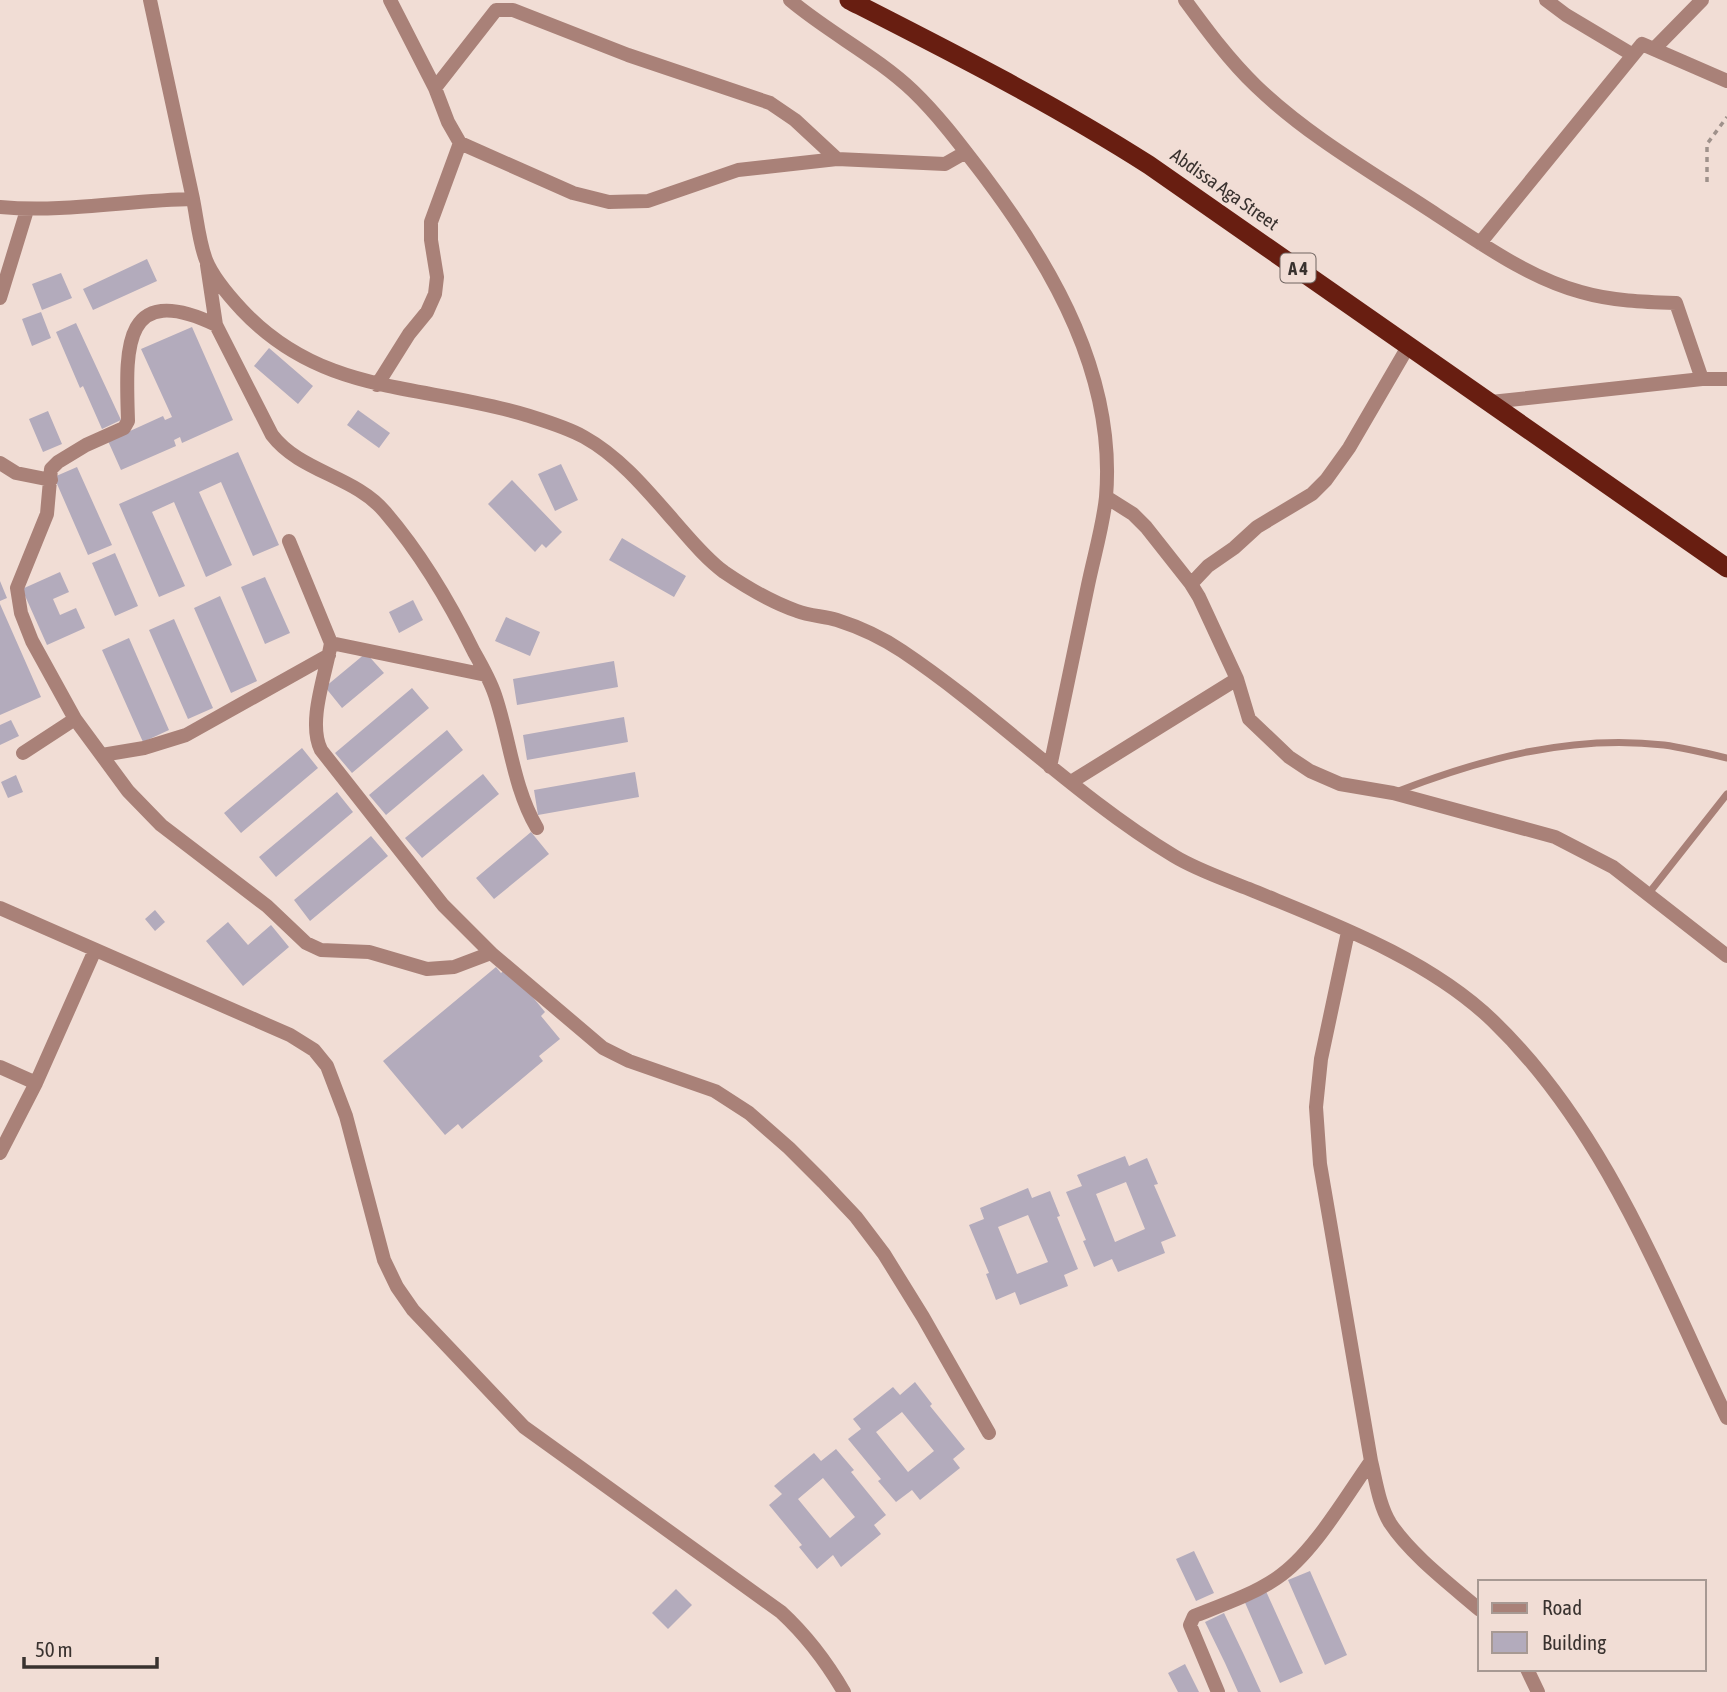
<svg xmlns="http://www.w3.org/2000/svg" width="1727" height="1692" viewBox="0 0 1727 1692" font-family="'Asap Condensed',sans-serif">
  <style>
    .building { fill: #b3abbc; fill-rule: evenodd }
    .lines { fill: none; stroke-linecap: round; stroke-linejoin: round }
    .path { stroke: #9f918b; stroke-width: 3.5; stroke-dasharray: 5 5; stroke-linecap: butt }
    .service { stroke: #a98178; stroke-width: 7 }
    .minor { stroke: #a98178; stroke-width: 14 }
    .trunk { stroke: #681e11; stroke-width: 19 }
    .labels { text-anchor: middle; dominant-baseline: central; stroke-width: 6; stroke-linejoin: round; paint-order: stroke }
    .shield { fill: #f1ddd5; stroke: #706561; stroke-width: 2 }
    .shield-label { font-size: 18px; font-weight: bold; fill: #39322f }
    .street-label { font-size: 19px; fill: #39322f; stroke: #f1ddd5 }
  </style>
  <rect width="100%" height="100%" fill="#f1ddd5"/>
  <!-- building -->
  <path class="building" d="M147 259 157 281 93 310 83 289Z
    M61 273 72 298 42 310 32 284Z
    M41 312 51 338 32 346 22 319Z
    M76 323 121 420 102 429 83 386 80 388 56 332Z
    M192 327 233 420 182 443 180 437 174 440 176 446 121 470 108 441 163 416 165 420 172 417 141 349Z
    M269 348 313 386 298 404 254 366Z
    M358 410 390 433 379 448 347 425Z
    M48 411 62 444 43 452 29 419Z
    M238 452 279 545 253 556 221 482 199 492 232 565 206 577 174 502 152 512 185 586 159 597 119 504Z
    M561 464 578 500 555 511 538 474Z
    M77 467 112 545 88 555 54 477Z
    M512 480 562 532 546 548 542 544 535 552 488 504Z
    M622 538 686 576 674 597 609 560Z
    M115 553 138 606 115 616 92 563Z
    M60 572 69 592 53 599 60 615 76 608 85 628 47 645 22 589Z
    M265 577 290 633 265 644 241 587Z
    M0 581 7 598 0 601Z
    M220 596 257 681 231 693 194 608Z
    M413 600 423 620 399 633 389 612Z
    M0 604 41 697 0 715Z
    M506 617 540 632 530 656 495 641Z
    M174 619 213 708 188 719 149 630Z
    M129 638 169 730 143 742 102 650Z
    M366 653 384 673 342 708 325 687Z
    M614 661 618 687 517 705 513 679Z
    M412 688 429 708 352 773 335 753Z
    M624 717 628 742 527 760 523 735Z
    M11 720 19 736 0 745V725Z
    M447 730 463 750 386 815 369 795Z
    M302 748 318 768 241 833 224 813Z
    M635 772 639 797 538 815 534 790Z
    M483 774 499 794 422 858 405 838Z
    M16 775 23 792 8 798 1 782Z
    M337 792 353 812 276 877 259 857Z
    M531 832 549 854 494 899 476 878Z
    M371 836 388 856 310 921 294 900Z
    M155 910 165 922 155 931 145 919Z
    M228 922 248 945 271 925 289 947 243 986 206 941Z
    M496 967 501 973 508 967 545 1012 541 1016 560 1039 539 1056 543 1061 462 1129 458 1124 445 1135 383 1061Z
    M1125 1156 1129 1166 1147 1158 1158 1184 1154 1185 1176 1236 1161 1242 1165 1253 1118 1272 1112 1259 1094 1267 1083 1241 1086 1240 1066 1192 1082 1186 1077 1175ZM1126 1182 1145 1229 1115 1242 1096 1194Z
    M1028 1188 1032 1198 1050 1191 1060 1216 1057 1217 1078 1269 1064 1275 1068 1286 1020 1305 1015 1292 996 1300 986 1274 989 1273 969 1225 984 1219 980 1208ZM1028 1215 1048 1262 1017 1274 998 1227Z
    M915 1382 932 1404 930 1406 965 1449 953 1459 960 1468 920 1500 912 1490 896 1502 878 1481 881 1479 848 1439 861 1429 853 1419 893 1387 900 1395ZM902 1412 934 1451 908 1472 876 1432Z
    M836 1449 854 1470 851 1472 886 1515 874 1525 881 1534 841 1567 833 1555 817 1569 799 1547 802 1545 769 1505 782 1494 774 1486 814 1453 821 1461ZM823 1478 855 1517 830 1538 798 1499Z
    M1194 1551 1214 1593 1196 1601 1176 1559Z
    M1310 1571 1347 1655 1325 1665 1288 1580Z
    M676 1589 692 1605 668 1629 652 1613Z
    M1265 1589 1303 1673 1280 1683 1243 1598Z
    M1224 1613 1244 1655 1261 1692H1238L1225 1663 1205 1622Z
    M1185 1664 1199 1692H1178L1168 1673Z"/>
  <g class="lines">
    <!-- path -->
    <path class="path" d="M1707 182V144L1727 117"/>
    <!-- service -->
    <path class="service" d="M1396 792C1481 759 1571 734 1664 745 1685 748 1706 753 1727 758
      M1649 893 1727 794"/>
    <!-- minor -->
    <path class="minor" d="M390 0 435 88 448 122 460 143 573 193 609 202 648 201 738 170 837 159 945 164 966 152
      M790 0C829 33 876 56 913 91 940 117 962 147 985 177 1054 269 1116 377 1106 497 1103 526 1094 556 1088 585 1075 646 1063 706 1050 767
      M1185 0C1207 30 1229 60 1256 86 1309 137 1375 174 1437 215 1482 244 1529 278 1581 292 1612 301 1644 302 1676 303L1702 379
      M1546 0 1566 15 1633 55
      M1654 49 1702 0
      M435 88 496 10H513L628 55 770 103 795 120 837 159
      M193 199C197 219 199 242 206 260 213 278 229 296 242 310 324 397 422 383 526 415 545 421 566 427 584 437 620 457 647 490 674 521 689 538 705 558 724 572 746 587 771 602 797 611 810 616 824 616 837 620 859 627 884 639 902 651 996 714 1076 797 1174 856 1197 870 1224 879 1249 889 1331 923 1428 958 1493 1021 1605 1129 1661 1280 1727 1418
      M0 207C64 213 129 200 193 199L150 0
      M1480 243 1642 44 1727 81
      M207 265 216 325 272 435C300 472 355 476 385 512 421 554 450 603 474 652 482 666 490 680 495 695 510 739 513 787 537 828
      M0 298 27 210
      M377 385 409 334 427 312 435 294 437 277 431 240V222L460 143
      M1491 402 1702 379H1727
      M0 463 16 473 51 480
      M1106 497 1133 514 1146 527 1191 584 1199 597 1237 679 1249 719 1289 757 1310 771 1340 784 1393 793 1555 837 1613 867 1727 956
      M289 541 331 643 486 675
      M1191 584 1208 566 1234 548 1257 527 1312 494 1326 480 1349 448 1409 345
      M331 643C326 674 307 722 321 750L443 905 491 953 603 1048 629 1061 715 1091 749 1113 789 1148 823 1182 856 1217 884 1254 923 1317 989 1433
      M75 719 32 641 21 613 17 588 47 514 51 469 58 462 86 445 124 428 128 421C126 352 120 279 216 325
      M23 753 75 719 128 791 161 825 267 906 306 943 321 950 369 952 427 969 454 967 491 953
      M102 755 144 748 186 735 329 655
      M1071 782 1237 679
      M0 908 290 1035 314 1050 327 1066 346 1116 384 1260 397 1287 413 1310 524 1427 781 1612C807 1636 826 1661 844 1692
      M1348 932 1321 1059 1316 1107 1320 1164 1371 1461C1376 1481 1379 1505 1390 1523 1411 1555 1451 1585 1480 1610
      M0 1067 36 1083
      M0 1153 36 1083 95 950
      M1527 1669 1538 1692
      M1218 1692 1190 1625 1194 1616C1222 1605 1252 1595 1277 1578 1313 1554 1346 1496 1371 1461"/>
    <!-- trunk -->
    <path class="trunk" d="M849 0C951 52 1052 103 1149 165L1727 568"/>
  </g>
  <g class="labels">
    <!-- shield labels -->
    <rect class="shield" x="1280.5" y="253.5" width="35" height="29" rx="5"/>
    <g class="shield-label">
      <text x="1298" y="268">A 4</text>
    </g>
    <!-- street labels -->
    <g class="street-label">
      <text transform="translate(1225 189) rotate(35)">Abdissa Aga Street</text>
    </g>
  </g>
  <!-- legend -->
  <rect x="1478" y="1580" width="228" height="91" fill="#f1ddd5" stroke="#a79993" stroke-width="2"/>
  <rect x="1492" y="1603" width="35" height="10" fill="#a98178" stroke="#a79993" stroke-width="2"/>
  <text x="1542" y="1615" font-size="21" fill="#39322f">Road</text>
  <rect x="1492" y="1632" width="35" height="21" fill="#b3abbc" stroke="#a79993" stroke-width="2"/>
  <text x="1542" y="1650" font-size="21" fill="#39322f">Building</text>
  <!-- scale -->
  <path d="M24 1657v10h133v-10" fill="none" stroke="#39322f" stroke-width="3.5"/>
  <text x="35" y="1657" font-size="21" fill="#39322f" stroke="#f1ddd5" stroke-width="5" paint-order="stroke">50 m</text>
</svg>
